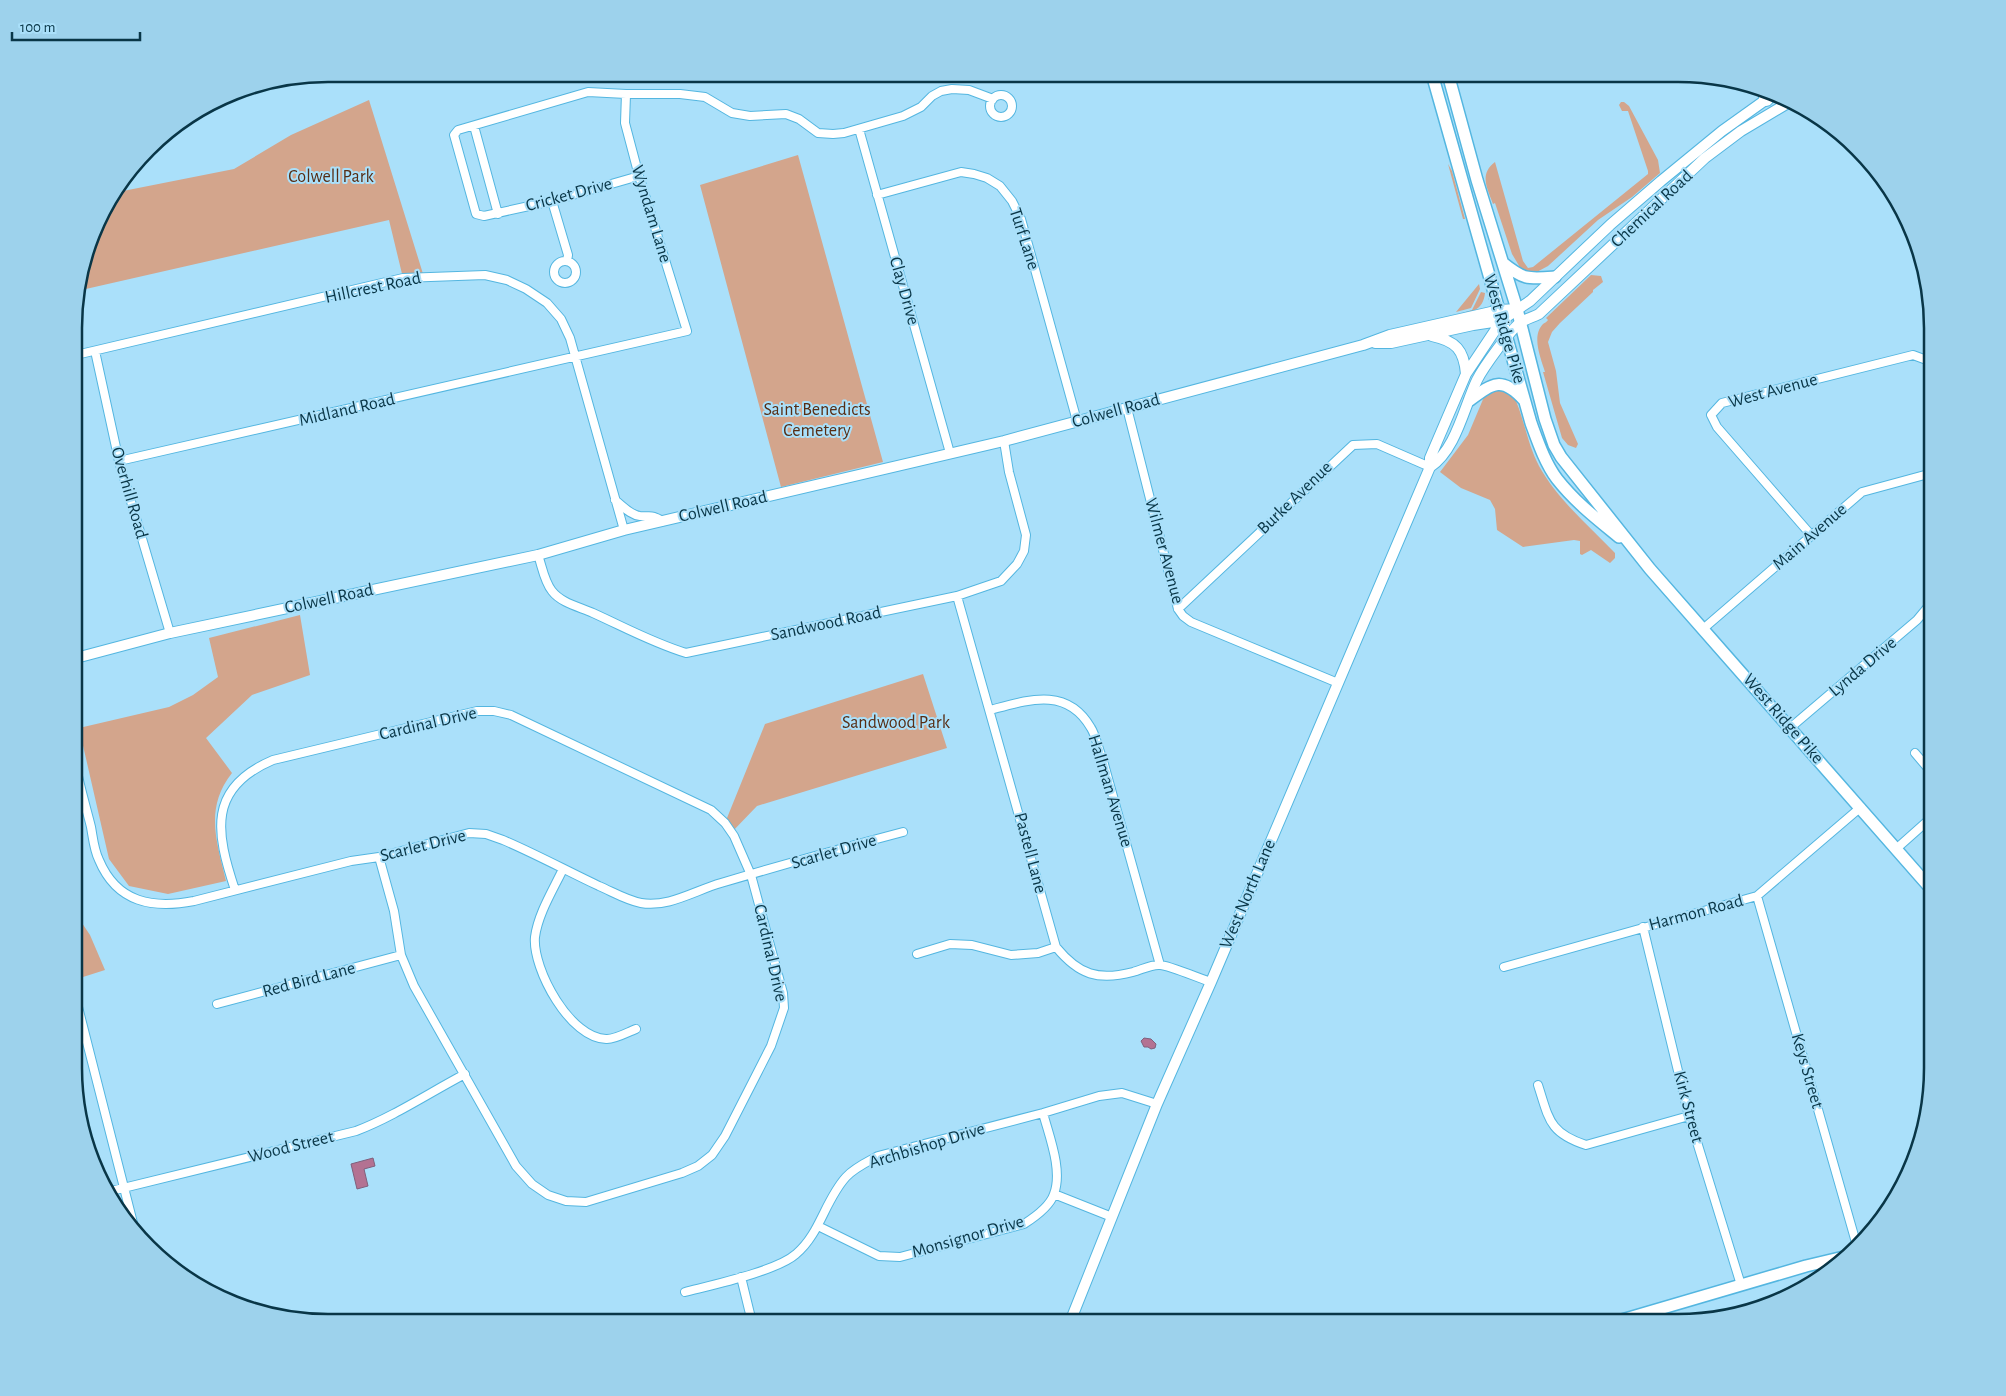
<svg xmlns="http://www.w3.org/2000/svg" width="2006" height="1396" viewBox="0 0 2006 1396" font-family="'Alegreya Sans',sans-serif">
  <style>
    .green { fill: #d3a58c }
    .water { fill: #b37292; stroke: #80607c }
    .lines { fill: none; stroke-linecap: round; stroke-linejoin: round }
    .street-casing { stroke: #54b6e0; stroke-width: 10 }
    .secondary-casing { stroke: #54b6e0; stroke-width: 12 }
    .primary-casing { stroke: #54b6e0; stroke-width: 14 }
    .highway-casing { stroke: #54b6e0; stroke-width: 16 }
    .street { stroke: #fff; stroke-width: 8 }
    .secondary { stroke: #fff; stroke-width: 10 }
    .primary { stroke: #fff; stroke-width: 11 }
    .highway { stroke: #fff; stroke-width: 14 }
    .labels { text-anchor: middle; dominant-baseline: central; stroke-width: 4; stroke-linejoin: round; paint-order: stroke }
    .park-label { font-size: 18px; fill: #572d14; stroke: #aae0fa }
    .street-label { font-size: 18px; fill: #093647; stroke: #aae0fa }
    .rim { fill: none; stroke: #093647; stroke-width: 2.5 }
  </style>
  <rect width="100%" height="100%" fill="#aae0fa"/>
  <!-- green -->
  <path class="green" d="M369 100 424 277 403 278 389 220 77 291 100 216 118 192 234 169 291 135Z
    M1621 102H1624L1629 106 1658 160 1660 173 1632 197 1598 220 1548 266 1533 274 1521 269 1512 254 1495 203 1493 204C1487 188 1479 174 1495 162L1523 261 1528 268 1533 267 1648 174V171L1628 111H1622L1619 105Z
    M798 155 883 462 781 487 700 185Z
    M1448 164 1452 171 1465 219H1463Z
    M1591 275 1601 276 1603 282 1593 290V292L1560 323 1552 332 1548 342 1556 371 1560 403 1578 444 1576 448 1568 445 1562 438 1543 372H1545C1541 359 1531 336 1543 324 1544 323 1547 322 1548 320L1546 318Z
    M1479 284 1480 289 1471 308 1456 312Z
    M1481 292 1485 293C1483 311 1471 312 1456 316V315L1472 310Z
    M1501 390 1512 395 1516 401C1525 423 1528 445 1539 466 1557 499 1589 526 1615 553V558L1610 563 1591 550 1582 555 1580 554V541L1574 540 1523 547 1497 530 1495 509 1490 500 1461 488 1440 472 1468 435 1484 397 1489 392Z
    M300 615 310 675 252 695 206 738 232 773C204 808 217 843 226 881L168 894 129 886 109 859 79 728 169 707 193 695 218 677 209 638Z
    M923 674 947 748 757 806 731 833 725 823 765 724Z
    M76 914 90 935 105 970 83 977 76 959Z"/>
  <!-- water -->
  <path class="water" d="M1144 1038 1151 1039 1156 1044 1155 1048 1151 1049 1148 1047H1144L1141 1041Z
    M373 1158 375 1166 364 1169 368 1186 357 1189 351 1164Z"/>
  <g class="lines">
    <!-- street casing -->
    <g class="street-casing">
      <path id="street" d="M990 106a11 11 0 1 1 22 0a11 11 0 1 1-22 0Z
        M474 126 498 214
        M859 129 950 453
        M639 176 552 201 484 216 476 214 454 135 458 130 588 92 626 94H680L705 97 732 113 750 116 786 114 799 119 818 133 833 134 844 133 903 116 921 107 932 96 941 91 952 89 969 90 993 99
        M877 195 961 172 974 174 987 178 1000 186 1012 201 1021 219 1077 421
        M552 201 568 255 567 261
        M554 272a11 11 0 1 1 22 0a11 11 0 1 1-22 0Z
        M95 351 119 461 170 633
        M76 355 403 278 485 275 507 280 526 289 547 303 561 319 570 338 624 530
        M1127 408 1178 609 1183 616 1191 622 1338 683
        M119 461 687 331 639 176 625 123 626 94
        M615 500C623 506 630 515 640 516 653 517 650 514 663 521
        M1811 535 1717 427 1711 415 1722 403 1913 355 1932 362
        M538 555C542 566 544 581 552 591 561 603 580 607 593 613 624 627 653 643 686 653L957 596 1001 581 1017 564 1024 551 1026 535 1009 472 1004 441
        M957 596 1056 947C1079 975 1098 981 1133 972 1141 970 1152 964 1160 965 1168 965 1201 979 1211 982
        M1178 609 1353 445 1377 444 1430 467
        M1703 629 1862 492 1932 473
        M990 710C1028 700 1067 686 1091 728 1096 736 1098 748 1102 757L1160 965
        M1790 728 1917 620 1932 602
        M1915 753 1932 773
        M76 767C80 787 86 807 91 827 93 838 94 850 99 860 117 903 153 909 194 901L351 861 379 857 469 833 486 834 503 840C536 854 567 871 599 886 613 892 626 900 641 903 668 908 696 890 721 883 782 865 842 848 903 832
        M1896 849 1932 817
        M563 869C553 890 538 914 535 937 532 969 571 1040 607 1039 616 1039 628 1032 636 1029
        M235 890C216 833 207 788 273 760L477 711H494L511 715 711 810 725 823 734 836 751 875 783 993 784 1008 771 1046 725 1136 712 1155 698 1166 682 1173 586 1202 566 1201 548 1195 532 1184 516 1166 414 986 401 955 394 911 379 857
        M1757 896 1857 1246
        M1643 927 1689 1116 1741 1285
        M917 954 950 944 972 945 1011 955 1038 953 1056 947
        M1504 967 1757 896 1861 807
        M76 999 133 1223
        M217 1004 401 955
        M1538 1085C1549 1119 1549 1133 1586 1145L1689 1116
        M107 1192 356 1131C393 1117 429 1093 465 1074
        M1054 1194 1112 1217
        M818 1226 879 1256 900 1257 1024 1224C1035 1217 1050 1206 1054 1194 1063 1170 1049 1136 1043 1113
        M741 1277 752 1322
        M685 1292C712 1285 777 1271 796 1254 820 1234 825 1200 846 1177 854 1168 867 1162 878 1156L1043 1113 1099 1096 1122 1093 1157 1104"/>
    </g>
    <!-- secondary casing -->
    <g class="secondary-casing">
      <path id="secondary" d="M1432 336C1456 341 1464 350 1466 374
        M1375 343H1391L1473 325 1506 320
        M1430 467C1456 450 1464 407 1477 380 1483 368 1510 330 1521 322 1526 319 1533 317 1539 314L1705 158 1741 131 1788 103
        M76 658 170 633 538 555 624 530 1004 441 1363 345 1390 335 1500 310 1517 309
        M1070 1322 1157 1104 1211 982 1430 467V458L1466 374 1502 320 1530 301 1610 225 1661 181 1722 131 1771 96"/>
    </g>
    <!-- primary casing -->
    <g class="primary-casing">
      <path id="primary" d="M1432 74 1531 423C1538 442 1545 463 1557 479 1575 502 1597 519 1619 537
        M1448 74 1477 180 1517 309 1545 419 1554 445 1561 457 1650 569 1932 890
        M1503 263C1524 280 1528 279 1555 277
        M1470 400C1493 383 1502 376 1524 400
        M1615 1322 1806 1266 1848 1256"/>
    </g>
    <!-- highway casing -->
    <g class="highway-casing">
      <path id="highway" d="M1766 99 1770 93"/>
    </g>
    <!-- street -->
    <use href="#street" class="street"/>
    <!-- secondary -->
    <use href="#secondary" class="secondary"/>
    <!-- primary -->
    <use href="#primary" class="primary"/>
    <!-- highway -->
    <use href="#highway" class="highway"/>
  </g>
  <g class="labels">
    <!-- park labels -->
    <g class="park-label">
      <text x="331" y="177">Colwell Park</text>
      <text x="817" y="410">Saint Benedicts<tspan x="817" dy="21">Cemetery</tspan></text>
      <text x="896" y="723">Sandwood Park</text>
    </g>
    <!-- street labels -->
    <g class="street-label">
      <text transform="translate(569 195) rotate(-15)">Cricket Drive</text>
      <text transform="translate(1652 209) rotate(-43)">Chemical Road</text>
      <text transform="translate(651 214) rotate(73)">Wyndam Lane</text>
      <text transform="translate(1024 239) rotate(72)">Turf Lane</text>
      <text transform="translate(373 288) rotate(-12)">Hillcrest Road</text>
      <text transform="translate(904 291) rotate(74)">Clay Drive</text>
      <text transform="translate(1504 329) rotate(74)">West Ridge Pike</text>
      <text transform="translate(1773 391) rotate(-15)">West Avenue</text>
      <text transform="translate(347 410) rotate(-13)">Midland Road</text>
      <text transform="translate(1116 411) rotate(-15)">Colwell Road</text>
      <text transform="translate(129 493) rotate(74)">Overhill Road</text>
      <text transform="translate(1295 498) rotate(-44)">Burke Avenue</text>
      <text transform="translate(723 507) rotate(-13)">Colwell Road</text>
      <text transform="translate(1810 537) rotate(-41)">Main Avenue</text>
      <text transform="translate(1164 551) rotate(75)">Wilmer Avenue</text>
      <text transform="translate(329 599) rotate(-12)">Colwell Road</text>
      <text transform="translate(826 624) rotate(-12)">Sandwood Road</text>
      <text transform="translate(1863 667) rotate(-40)">Lynda Drive</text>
      <text transform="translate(1783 719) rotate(49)">West Ridge Pike</text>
      <text transform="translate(428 724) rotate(-13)">Cardinal Drive</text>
      <text transform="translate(1110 791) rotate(73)">Hallman Avenue</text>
      <text transform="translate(423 846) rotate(-14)">Scarlet Drive</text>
      <text transform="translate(834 852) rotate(-16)">Scarlet Drive</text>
      <text transform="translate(1030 853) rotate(75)">Pastell Lane</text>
      <text transform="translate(1248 894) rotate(-67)">West North Lane</text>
      <text transform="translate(1696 913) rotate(-15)">Harmon Road</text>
      <text transform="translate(770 953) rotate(77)">Cardinal Drive</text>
      <text transform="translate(309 980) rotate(-15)">Red Bird Lane</text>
      <text transform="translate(1807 1071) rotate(74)">Keys Street</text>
      <text transform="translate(1688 1107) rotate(75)">Kirk Street</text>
      <text transform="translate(927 1146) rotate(-17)">Archbishop Drive</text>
      <text transform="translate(291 1147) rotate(-14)">Wood Street</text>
      <text transform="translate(968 1237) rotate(-16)">Monsignor Drive</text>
    </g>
  </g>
  <!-- crop -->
  <path d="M0 0H2006V1396H0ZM328 82H1678A246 246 0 0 1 1924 328V1068A246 246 0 0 1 1678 1314H328A246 246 0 0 1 82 1068V328A246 246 0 0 1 328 82Z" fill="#9dd2ec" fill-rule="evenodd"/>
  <path class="rim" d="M328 82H1678A246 246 0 0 1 1924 328V1068A246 246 0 0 1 1678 1314H328A246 246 0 0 1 82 1068V328A246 246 0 0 1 328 82Z"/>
  <!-- scale -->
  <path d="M12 32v8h128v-8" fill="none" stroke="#093647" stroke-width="2.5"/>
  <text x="20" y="32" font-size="15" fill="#093647" stroke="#aae0fa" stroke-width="4" paint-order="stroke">100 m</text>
</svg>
